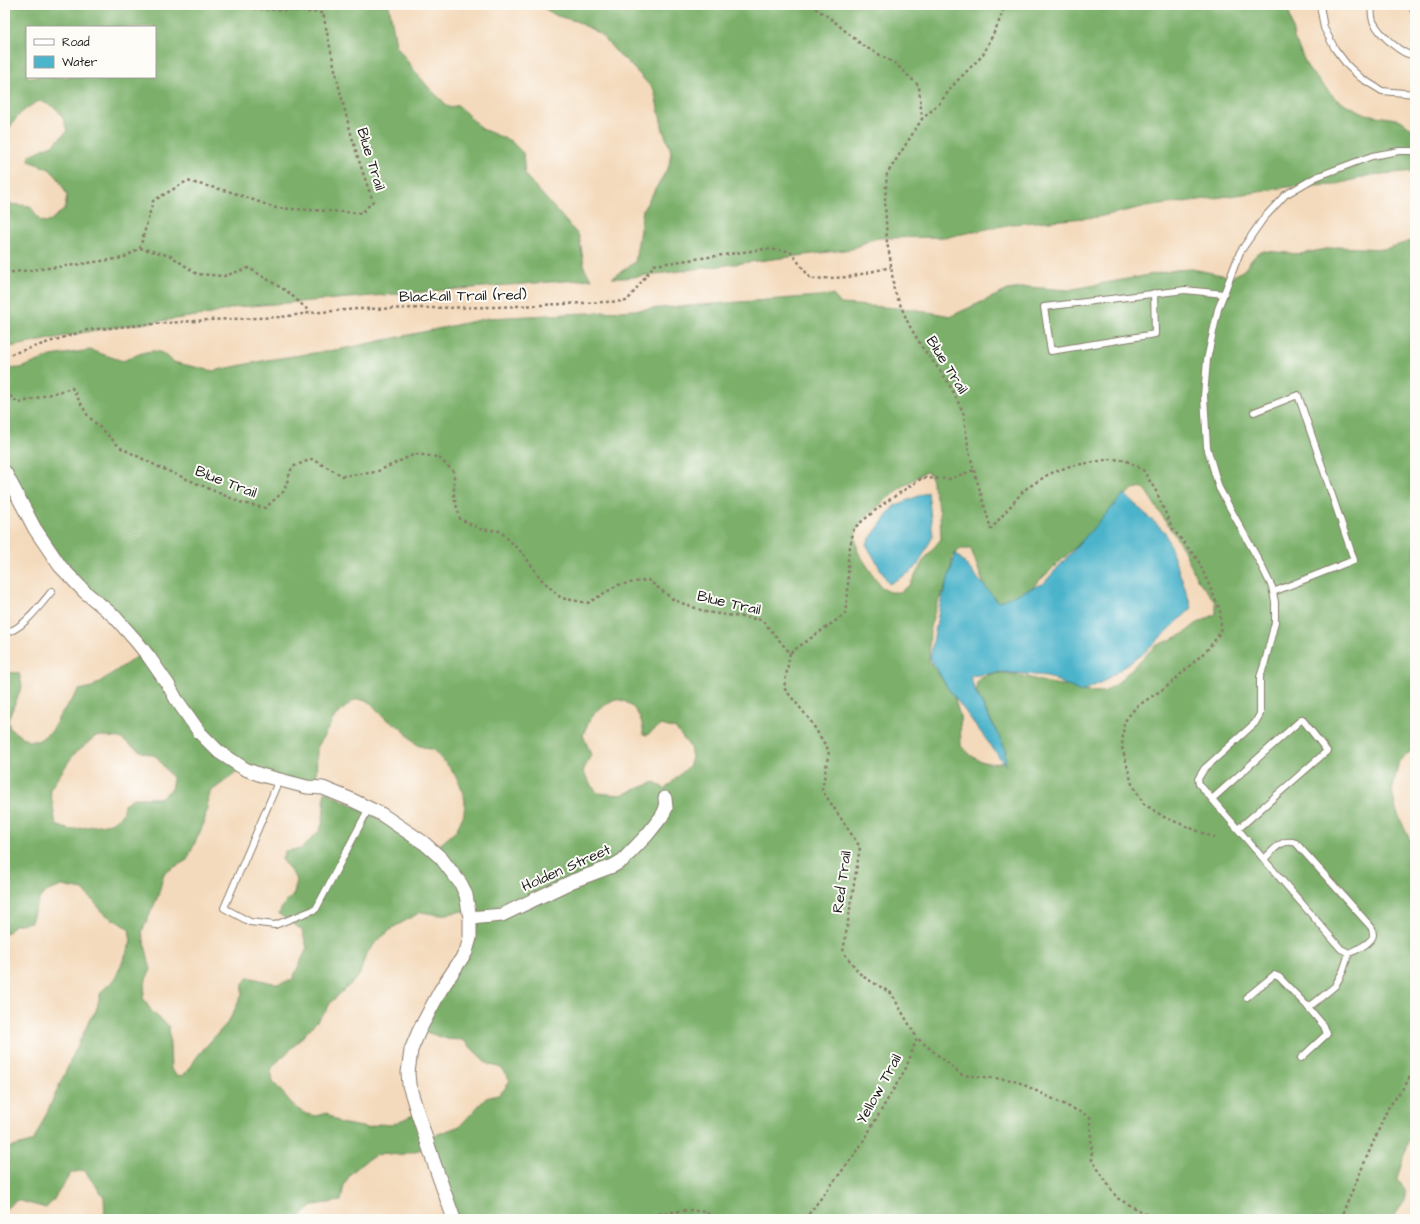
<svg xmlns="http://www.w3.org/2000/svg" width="1420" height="1224" viewBox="0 0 1420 1224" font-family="'Architects Daughter',sans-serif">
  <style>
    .forest { fill: #7cb06b; stroke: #4c6644; fill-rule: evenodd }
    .water { fill: #4cb4cb; stroke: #346874 }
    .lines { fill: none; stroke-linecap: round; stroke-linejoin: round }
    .lane-casing { stroke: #887b6c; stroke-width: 8 }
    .street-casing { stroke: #887b6c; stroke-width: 15 }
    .path { stroke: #887b6c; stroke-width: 2.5; stroke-dasharray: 3 3; stroke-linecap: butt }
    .lane { stroke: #fff; stroke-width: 6 }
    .street { stroke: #fff; stroke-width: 13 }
    .labels { text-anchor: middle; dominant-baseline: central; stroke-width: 4; stroke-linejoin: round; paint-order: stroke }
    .street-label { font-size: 15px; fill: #1c1c1c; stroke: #fdfcf7 }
  </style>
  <rect width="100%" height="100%" fill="#fdfcf7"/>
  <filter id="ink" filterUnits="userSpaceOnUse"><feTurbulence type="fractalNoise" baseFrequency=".025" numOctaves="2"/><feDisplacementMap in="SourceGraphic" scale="8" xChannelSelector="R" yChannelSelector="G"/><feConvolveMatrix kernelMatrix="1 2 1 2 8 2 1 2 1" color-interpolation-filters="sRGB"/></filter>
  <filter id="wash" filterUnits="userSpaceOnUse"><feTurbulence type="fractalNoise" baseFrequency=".012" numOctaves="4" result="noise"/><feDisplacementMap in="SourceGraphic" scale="16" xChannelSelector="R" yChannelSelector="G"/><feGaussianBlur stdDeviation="0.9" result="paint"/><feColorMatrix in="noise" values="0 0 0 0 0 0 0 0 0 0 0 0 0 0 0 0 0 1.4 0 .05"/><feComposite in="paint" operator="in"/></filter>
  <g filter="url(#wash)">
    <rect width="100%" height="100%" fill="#f4dabc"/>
    <!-- forest -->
    <path class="forest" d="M5 5H389L396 45 410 65 430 89 450 108 458 105 482 129 511 141 523 153 525 175 579 236 585 270 592 279 509 285 237 307 211 314 96 330 5 348V201L10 204 30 206 40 221 48 222 65 209 67 195 58 178 49 169 29 161 30 155 54 144 67 131C62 112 58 107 39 101 20 111 16 117 5 135ZM27 27H155V77H27Z
      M539 5H1288L1294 38 1309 70 1337 100 1366 114 1401 120 1415 131V171L1371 175 1334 185 1287 187 1259 192 1138 208 1098 217 1012 224 947 237 878 238 868 241 852 249 625 278H612L635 262 643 210 669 166 671 151 663 130 654 90 626 60 622 58 599 33 576 21 557 16Z
      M1415 240V751H1411L1399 761 1392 791 1396 810 1415 851V1133L1408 1141 1398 1175V1179L1405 1191V1201L1392 1219H440L449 1213 426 1148 399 1155 383 1153 368 1159 351 1173 344 1185 341 1201 314 1205 298 1219H105L104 1197 84 1170 71 1173 52 1202 46 1208 17 1200 5 1209V1147L9 1148 31 1142 34 1140 90 1019 96 1011 101 992 115 979 131 942 129 929 105 914 83 890 62 886 48 891 41 896 34 912 31 922 14 925 5 935V672L19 673 22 686 8 720 10 729 28 741H38L52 731 60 715 79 690 92 687 138 656 143 651 59 557 5 471V369L21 368 51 356 90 350 123 361C142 353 157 343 173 362L213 371 267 360 347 348 489 318 607 312 833 295 841 304 911 309 951 316 1008 290 1029 287 1068 290 1176 270 1192 269 1232 277 1244 270 1254 257 1258 253 1264 251 1300 254 1336 247 1385 249ZM925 472 930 474 940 513 941 539 923 561 910 585 900 592H889L881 587 858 552 855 535 861 522 893 493ZM1138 488H1144L1183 548 1197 579 1214 600 1216 608V614L1196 624 1182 635 1155 646 1116 684 1104 692 1079 691 1073 687C1065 686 1057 684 1049 683 1028 678 994 664 977 682L976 691 1006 751 1001 763C982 765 974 759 961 746L960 716 954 697 929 660 930 627 937 604 949 579 953 555 961 549H971L986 591 1002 605 1025 594 1115 510 1128 493 1133 489ZM358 699 369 702 386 719 400 727 417 745 433 750 452 770 460 784 465 800 464 814 456 831 436 848 325 791 323 821 320 830 301 849 285 851 282 859 297 880 294 894 283 905 279 914 302 930 307 948 292 980 277 984 248 977 243 984 242 995 229 1021 200 1053 183 1076 176 1075 171 1069 169 1026 152 1012 143 998 146 979 151 970 142 932 158 896 164 873 187 860 204 823 210 792 243 768 316 785 317 748 335 716 353 701ZM615 699C620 700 626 701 630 705 639 712 644 724 643 734L647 735 661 725 676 729 690 747 692 758 689 766 665 789 655 782 621 795 598 793 590 784 583 771 591 755 583 735C590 716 597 708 615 699ZM96 736 120 738 142 752 156 756 173 779 171 790 160 798H133L124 805 122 815 111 823 70 830 56 825 50 789 74 754ZM470 910 465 944 423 1031 447 1039 463 1040 488 1064 501 1068 510 1080 504 1090 498 1095 486 1098 460 1126 427 1138 413 1115 391 1125 379 1124 367 1128 340 1123 327 1113 317 1116 306 1114 296 1108 273 1082 271 1070 274 1065 296 1044 326 1011 331 1002 359 976 366 954 377 941 394 927 421 912 440 915Z"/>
    <!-- water -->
    <path class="water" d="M928 492 933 536 917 566 912 571 889 584 866 544 894 506Z
      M1124 494 1165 532 1192 608 1145 652 1104 681 1081 692 1047 676 1002 672 970 676 976 693 1005 748 1006 766 947 687 930 658 940 605 956 553 998 602 1044 583Z"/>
  </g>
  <g filter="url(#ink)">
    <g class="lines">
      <!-- lane casing -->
      <g class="lane-casing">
        <path id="lane" d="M1320 5 1324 28 1335 49 1348 66 1361 78 1382 91 1415 94
          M1371 5C1372 11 1371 19 1374 23 1380 34 1403 57 1415 55
          M1413 5 1414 12H1415
          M1154 293 1155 334 1051 351 1044 307 1185 290 1224 294
          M1254 412 1298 395 1354 560 1273 592
          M5 632C21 632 42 603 52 591
          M279 780 224 908 250 922 275 925 316 909 369 808
          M1212 799 1302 719 1327 751 1238 829
          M1264 859C1274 850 1281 838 1296 843L1372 928C1372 930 1373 933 1373 935 1373 942 1355 951 1349 953L1341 949C1294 894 1247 839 1199 784L1198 779 1204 769 1255 723 1260 714V677L1265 662 1275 622V602L1272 587 1259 561 1219 488 1207 447 1204 396 1207 360 1218 309 1240 252 1263 219 1285 195 1316 177 1372 156 1399 151H1415
          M1247 997 1274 975 1279 977 1307 1006 1313 1004 1335 986 1343 971 1349 953
          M1301 1058 1327 1034 1324 1026 1307 1006
          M1413 1195 1415 1196"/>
      </g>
      <!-- street casing -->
      <g class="street-casing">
        <path id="street" d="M5 472 35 529 60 566 85 592 115 617 137 642 149 657 169 686 176 699 200 733 219 752 245 769 261 775 307 787 323 788 350 799 381 814 424 843 441 858 461 884 466 895 470 918V938L466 952 440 991 419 1031 411 1050 408 1073 409 1085 417 1111 434 1163 454 1219
          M470 918 502 915 573 881 613 866 623 860 647 835 662 816 666 808 665 798"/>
      </g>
      <!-- path -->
      <path class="path" d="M810 5 830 18 862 45 896 64 919 86 922 119
        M140 248 171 256 197 274 224 276 249 268 288 292 310 312
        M5 273 74 265 123 258 140 248 153 201 187 181 231 192 276 208 362 213 373 201C350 140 336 77 323 13L247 8 230 5
        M5 356 87 330 140 325 208 320 281 317 310 313 358 309 497 307 627 301 654 265 764 249 790 251 811 279 849 277 891 267
        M5 392 19 403 72 388 88 416 121 448 159 467 242 503 265 508 284 491 292 467 312 459 343 476 376 472 415 454 438 457 454 472V497L460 519 480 529 500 531 524 555 541 579 561 598 588 603 618 585 648 580 674 600 706 612 762 620 790 653 845 614 848 593V556L854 528 883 504 922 478 949 479 974 470 969 452 963 412 947 380 922 347 909 325 894 290 890 257 887 243 885 200 887 174 922 119 939 104 955 83 983 55 998 24 1005 5
        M974 470 991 529 1024 490 1049 474 1070 466 1111 459 1125 460 1143 470 1156 491 1172 528 1198 560 1220 610 1221 628 1218 636 1207 650 1169 685 1136 707 1124 722 1122 747 1132 784 1144 804 1164 817 1215 838
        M790 653 784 688 810 720 829 751 822 790 860 847 843 952 862 976 891 993 917 1038
        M636 1219 642 1216 688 1210 705 1212 718 1219
        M805 1219 858 1150 906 1068 917 1038 962 1075 1014 1080 1090 1117 1092 1160 1117 1198 1155 1219
        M1340 1219 1388 1108 1406 1084 1415 1067"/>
      <!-- lane -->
      <use href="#lane" class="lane"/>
      <!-- street -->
      <use href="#street" class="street"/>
    </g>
  </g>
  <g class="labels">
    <!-- street labels -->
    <g class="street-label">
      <text transform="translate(371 159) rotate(73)">Blue Trail</text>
      <text transform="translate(463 296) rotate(-1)">Blackall Trail (red)</text>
      <text transform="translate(947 365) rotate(58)">Blue Trail</text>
      <text transform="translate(226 482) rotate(21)">Blue Trail</text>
      <text transform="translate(729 603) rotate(13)">Blue Trail</text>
      <text transform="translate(566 868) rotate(-24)">Holden Street</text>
      <text transform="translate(842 882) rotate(-82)">Red Trail</text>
      <text transform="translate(879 1089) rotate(-61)">Yellow Trail</text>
    </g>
  </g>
  <!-- margin -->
  <rect width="1420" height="1224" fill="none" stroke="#fdfcf7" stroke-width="20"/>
  <!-- legend -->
  <rect x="26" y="26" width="130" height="52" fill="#fdfcf7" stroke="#a3a29f"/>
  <rect x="34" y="39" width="20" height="6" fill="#ffffff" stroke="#a3a29f"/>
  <text x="62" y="46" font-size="12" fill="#1c1c1c">Road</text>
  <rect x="34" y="56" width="20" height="12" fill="#4cb4cb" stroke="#a3a29f"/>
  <text x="62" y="66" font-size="12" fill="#1c1c1c">Water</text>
</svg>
